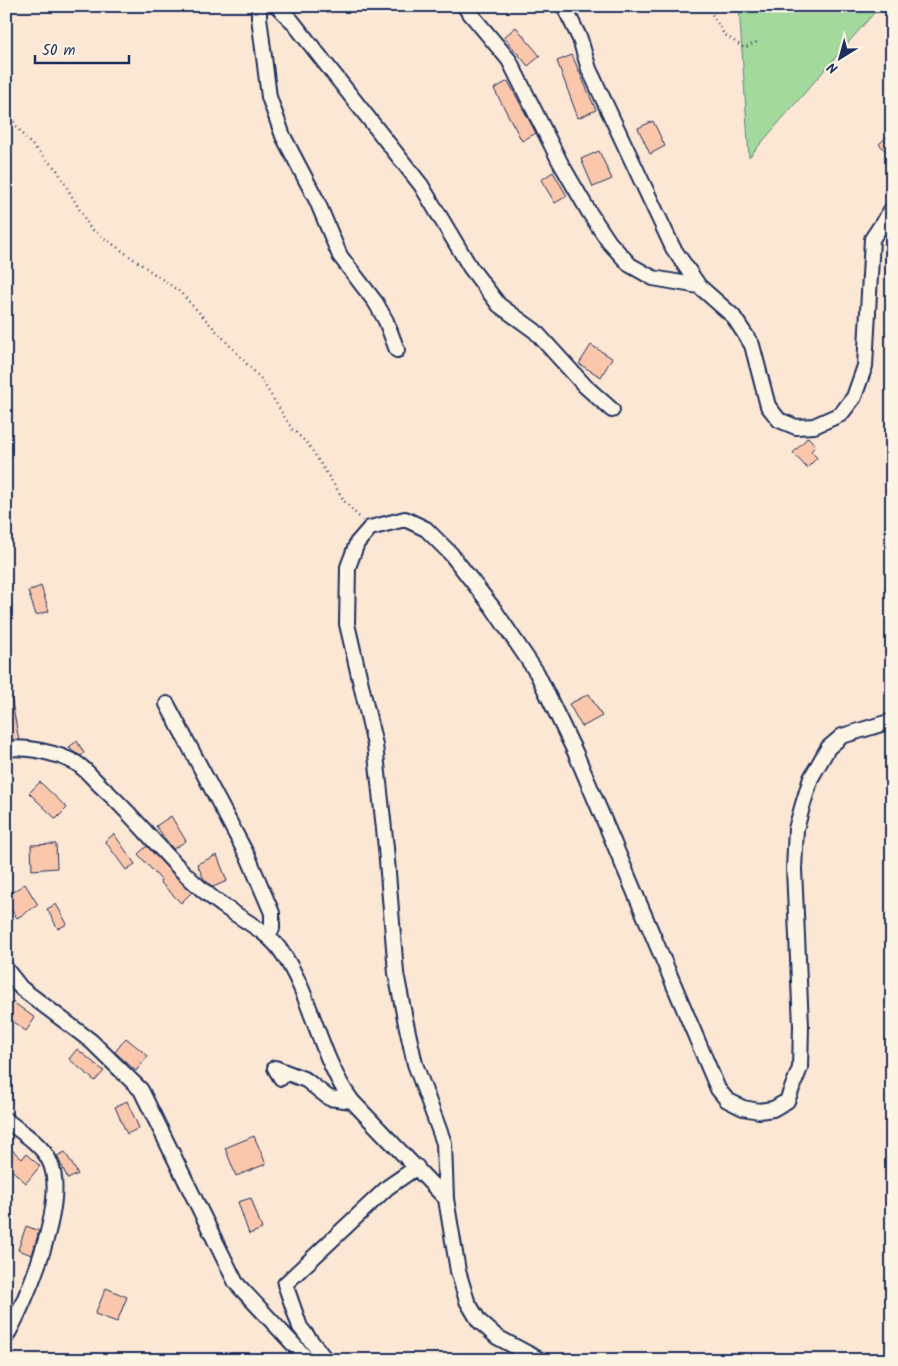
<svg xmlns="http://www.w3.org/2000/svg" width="898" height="1366" viewBox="0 0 898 1366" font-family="Kalam,sans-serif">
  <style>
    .green { fill: #a3d99d; stroke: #5f847e }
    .building { fill: #fbc7ac; stroke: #1b2f5e }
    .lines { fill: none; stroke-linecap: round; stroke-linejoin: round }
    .minor-casing { stroke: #1b2f5e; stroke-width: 18 }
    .path { stroke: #1b2f5e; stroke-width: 2.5; stroke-dasharray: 1 4; stroke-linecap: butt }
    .minor { stroke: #fcf5e5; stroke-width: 14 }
  </style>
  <rect width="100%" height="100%" fill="#fce7d4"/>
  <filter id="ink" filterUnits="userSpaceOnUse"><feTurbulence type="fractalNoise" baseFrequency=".02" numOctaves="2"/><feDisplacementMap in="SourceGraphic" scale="10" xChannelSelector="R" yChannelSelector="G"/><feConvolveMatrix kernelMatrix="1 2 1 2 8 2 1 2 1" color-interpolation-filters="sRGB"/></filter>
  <g filter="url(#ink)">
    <!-- green -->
    <path class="green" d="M739 6H880L749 157Z"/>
    <!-- building -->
    <path class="building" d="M516 27 540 56 528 66 504 37Z
      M572 55 596 110 578 118 557 61Z
      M508 81 536 133 522 141 494 89Z
      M653 121 665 146 650 154 638 128Z
      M892 132V158L879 144Z
      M599 151 612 179 593 187 581 159Z
      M553 172 567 196 555 203 541 180Z
      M591 345 612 358 601 377 579 364Z
      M808 437 816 446 811 451 817 458 807 468 793 453Z
      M41 586 49 611 36 615 28 591Z
      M589 694 602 716 582 727 569 704Z
      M11 697 19 740H6V698Z
      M77 741 84 753 81 756 72 751 69 747Z
      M40 782 67 808 56 819 29 793Z
      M171 816 186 841 173 849 156 826Z
      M114 834 135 864 126 870 105 841Z
      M56 844 57 868 32 870 31 845Z
      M147 846 191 893 181 903 160 882 161 880 138 854Z
      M217 855 227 881 213 887 204 879 197 864Z
      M25 884 38 905 17 918 6 902V896Z
      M56 904 67 924 58 929 47 909Z
      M13 1002 35 1018 26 1031 6 1017V1011Z
      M126 1038 148 1056 136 1071 115 1052Z
      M77 1049 104 1071 95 1081 69 1059Z
      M127 1101 139 1128 127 1134 115 1107Z
      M254 1136 266 1164 236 1176 225 1148Z
      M12 1150 22 1159 26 1154 40 1166 26 1183 6 1165V1157Z
      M65 1152 78 1174 68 1179 57 1156Z
      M251 1198 262 1229 249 1234 238 1202Z
      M26 1226 39 1231 32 1255 18 1250Z
      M106 1288 127 1297 117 1322 95 1314Z"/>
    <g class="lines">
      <!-- minor casing -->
      <g class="minor-casing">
        <path id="minor" d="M259 6V17L269 97 283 136 317 201 340 256 376 303 386 321 397 350
          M277 6 292 21 421 185 470 267 499 305 535 331 585 386 612 410
          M464 6 509 60 560 162 589 212 609 242 630 265 653 278 699 286
          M564 6 580 39 589 69 673 248 699 286 733 316 752 345 768 406 779 420 796 427 814 426 841 414 854 397 865 366 872 239 892 209
          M167 704 249 859 272 913V929L266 935
          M6 749C27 746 57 753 76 763 86 769 95 781 104 789 145 826 176 873 222 905 241 919 267 931 281 951 313 997 319 1057 352 1101L446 1199
          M6 969 21 988 91 1041 141 1090 236 1283 308 1360
          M281 1078 275 1068 306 1080 329 1098 352 1101
          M6 1120C21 1132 42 1144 50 1162 68 1202 27 1300 6 1337
          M326 1360 300 1327 285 1284 388 1187 417 1167
          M540 1360 497 1337 479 1321 467 1301 458 1271 446 1199 444 1143 415 1064 405 1019 396 973 386 848 375 745 347 624 348 567 357 543 370 528 405 519 426 529 451 554 493 608 537 673 576 754 718 1089 727 1100 743 1108 759 1111 773 1109 787 1101 800 1068 801 1026 794 869 796 829 803 804 811 778 828 748 842 736 892 721"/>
      </g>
      <!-- path -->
      <path class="path" d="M707 6 724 34 744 48 757 42
        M6 116 11 118 24 137 57 170 90 228 180 292 261 379 292 429 308 444 345 502 362 520"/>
      <!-- minor -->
      <use href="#minor" class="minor"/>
    </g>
  </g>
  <!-- margin -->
  <rect width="898" height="1366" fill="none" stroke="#fcf5e5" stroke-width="25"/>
  <rect x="12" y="12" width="873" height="1341" fill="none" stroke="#1b2f5e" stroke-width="2" filter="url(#ink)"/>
  <!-- north arrow -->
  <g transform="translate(840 58) rotate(217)" stroke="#fcf5e5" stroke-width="4" paint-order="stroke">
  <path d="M0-4L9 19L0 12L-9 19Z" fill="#1b2f5e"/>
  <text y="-8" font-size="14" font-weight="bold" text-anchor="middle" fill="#1b2f5e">N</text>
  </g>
  <!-- scale -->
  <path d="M35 55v8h94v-8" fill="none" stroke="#1b2f5e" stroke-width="2.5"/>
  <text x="42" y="55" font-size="15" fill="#1b2f5e" stroke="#fcf5e5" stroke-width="4" paint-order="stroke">50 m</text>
</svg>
